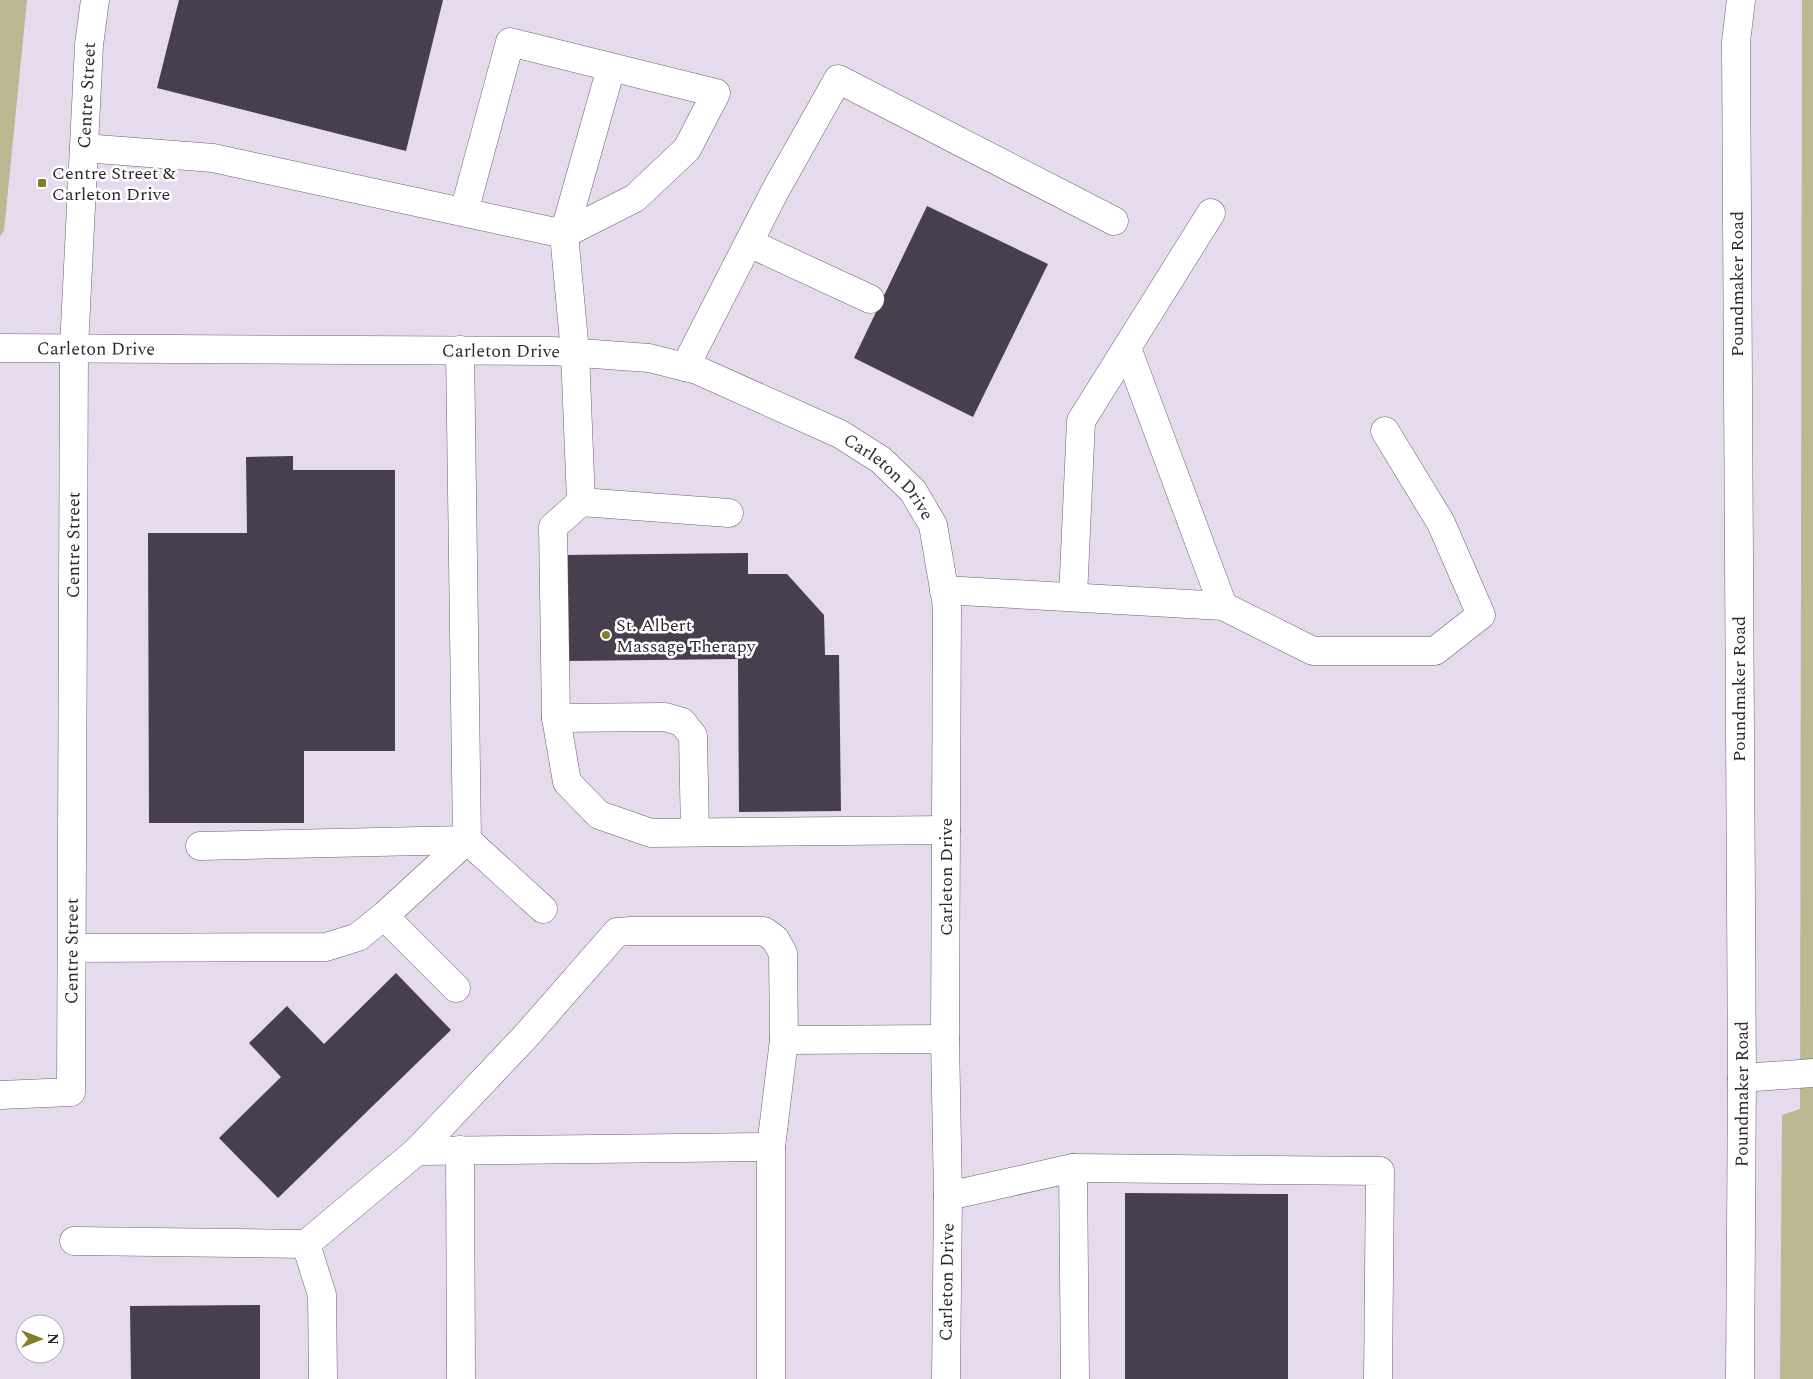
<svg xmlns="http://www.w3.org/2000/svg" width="1813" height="1379" viewBox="0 0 1813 1379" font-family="Spectral,serif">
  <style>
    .green { fill: #bab992 }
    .building { fill: #473f4d }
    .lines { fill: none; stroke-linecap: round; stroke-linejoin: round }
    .minor-casing { stroke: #6a6171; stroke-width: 29 }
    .minor { stroke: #fff; stroke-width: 28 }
    .poi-dot { fill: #837f27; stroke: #fff; stroke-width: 2 }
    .labels { text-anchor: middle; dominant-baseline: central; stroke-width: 5; stroke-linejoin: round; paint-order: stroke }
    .street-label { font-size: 18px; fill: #2c282f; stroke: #fff }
    .poi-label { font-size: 18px; fill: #2c282f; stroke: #fff; text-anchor: start }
  </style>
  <rect width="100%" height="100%" fill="#e5dbed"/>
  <!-- green -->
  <path class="green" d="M0 0H27L4 231 0 236Z
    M1802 0H1813V1379H1780L1782 1115 1800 1109Z"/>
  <!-- building -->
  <path class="building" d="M179 0H443L406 151 157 88Z
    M927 206 1048 264 973 417 854 358Z
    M293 456V470H395V751H304V823H149L148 533H247L246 457Z
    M748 553V574H787L824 615 825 655H839L841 811 739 812 738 659 566 661 564 555Z
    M396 973 451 1030 278 1198 219 1138 281 1077 249 1043 287 1006 324 1044Z
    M1125 1193 1288 1194V1379H1125Z
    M260 1305V1379H131L130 1306Z"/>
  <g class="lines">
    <!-- minor casing -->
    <g class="minor-casing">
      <g id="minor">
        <path d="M611 68 564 234 575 352 581 502 729 513"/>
        <path d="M84 148 213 158 564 234 635 198 687 149 716 93 510 42 464 212"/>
        <path d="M749 243 870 299"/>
        <path id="s1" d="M0 348 552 351 649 358 697 370 840 434 881 460 913 491 933 525 947 606 945 1039 948 1196 946 1379"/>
        <path d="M1127 348 1223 606"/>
        <path d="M685 367 775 191 838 79 1114 221"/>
        <path d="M581 502 553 527 556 718 567 782 599 815 651 833 946 830"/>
        <path d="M944 590 1223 606 1313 651H1435L1481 615 1441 523 1385 431"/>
        <path d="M1073 597 1081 421 1211 213"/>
        <path d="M556 718 665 717 682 722 693 736 695 832"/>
        <path d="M200 846 467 840 543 909"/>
        <path d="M384 916 456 988"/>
        <path d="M72 948 326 947 358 937 384 916 467 840 460 350"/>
        <path d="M1742 1078 1813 1073"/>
        <path id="s2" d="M0 1095 71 1092 74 348 89 45 95 0"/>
        <path d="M460 1150 461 1379"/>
        <path d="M417 1151 771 1147"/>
        <path d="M1073 1168 1075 1379"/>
        <path d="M948 1196 1073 1168 1380 1171 1378 1379"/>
        <path d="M74 1241 306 1244 322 1295 323 1379"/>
        <path d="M306 1244 417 1151 526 1036 617 932 631 931H764L775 939 783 953 784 1040"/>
        <path d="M771 1379V1147L784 1040 945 1039"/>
        <path id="s3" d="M1740 1379 1742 1078 1736 42 1741 0"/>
      </g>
    </g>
    <!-- minor -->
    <use href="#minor" class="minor"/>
  </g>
  <!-- markers -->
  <g class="poi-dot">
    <rect x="37" y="178" width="10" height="10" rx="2.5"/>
    <circle cx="606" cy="635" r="5"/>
  </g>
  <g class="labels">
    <!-- street labels -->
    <g class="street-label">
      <text stroke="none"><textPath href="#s2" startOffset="1068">Centre Street</textPath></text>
      <text transform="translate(1737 284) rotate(-90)">Poundmaker Road</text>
      <text stroke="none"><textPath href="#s1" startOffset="96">Carleton Drive</textPath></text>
      <text stroke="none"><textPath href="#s1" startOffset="501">Carleton Drive</textPath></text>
      <text stroke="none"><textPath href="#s1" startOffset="921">Carleton Drive</textPath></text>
      <text stroke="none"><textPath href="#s2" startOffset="618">Centre Street</textPath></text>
      <text transform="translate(1739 689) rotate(-90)">Poundmaker Road</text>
      <text transform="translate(946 877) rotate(-90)">Carleton Drive</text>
      <text stroke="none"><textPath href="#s2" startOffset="212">Centre Street</textPath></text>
      <text stroke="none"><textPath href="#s3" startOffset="285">Poundmaker Road</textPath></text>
      <text transform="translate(947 1282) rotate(-89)">Carleton Drive</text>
    </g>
    <!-- poi labels -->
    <g class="poi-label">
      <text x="52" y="173">Centre Street &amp;<tspan x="52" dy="21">Carleton Drive</tspan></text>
      <text x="616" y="625">St. Albert<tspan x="616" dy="21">Massage Therapy</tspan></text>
    </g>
  </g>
  <!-- north arrow -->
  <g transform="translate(40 1339) rotate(90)"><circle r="24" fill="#ffffff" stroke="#aba9ac"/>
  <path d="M0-4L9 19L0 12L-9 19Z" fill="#837f27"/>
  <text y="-8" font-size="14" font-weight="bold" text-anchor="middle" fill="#2c282f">N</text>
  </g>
</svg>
